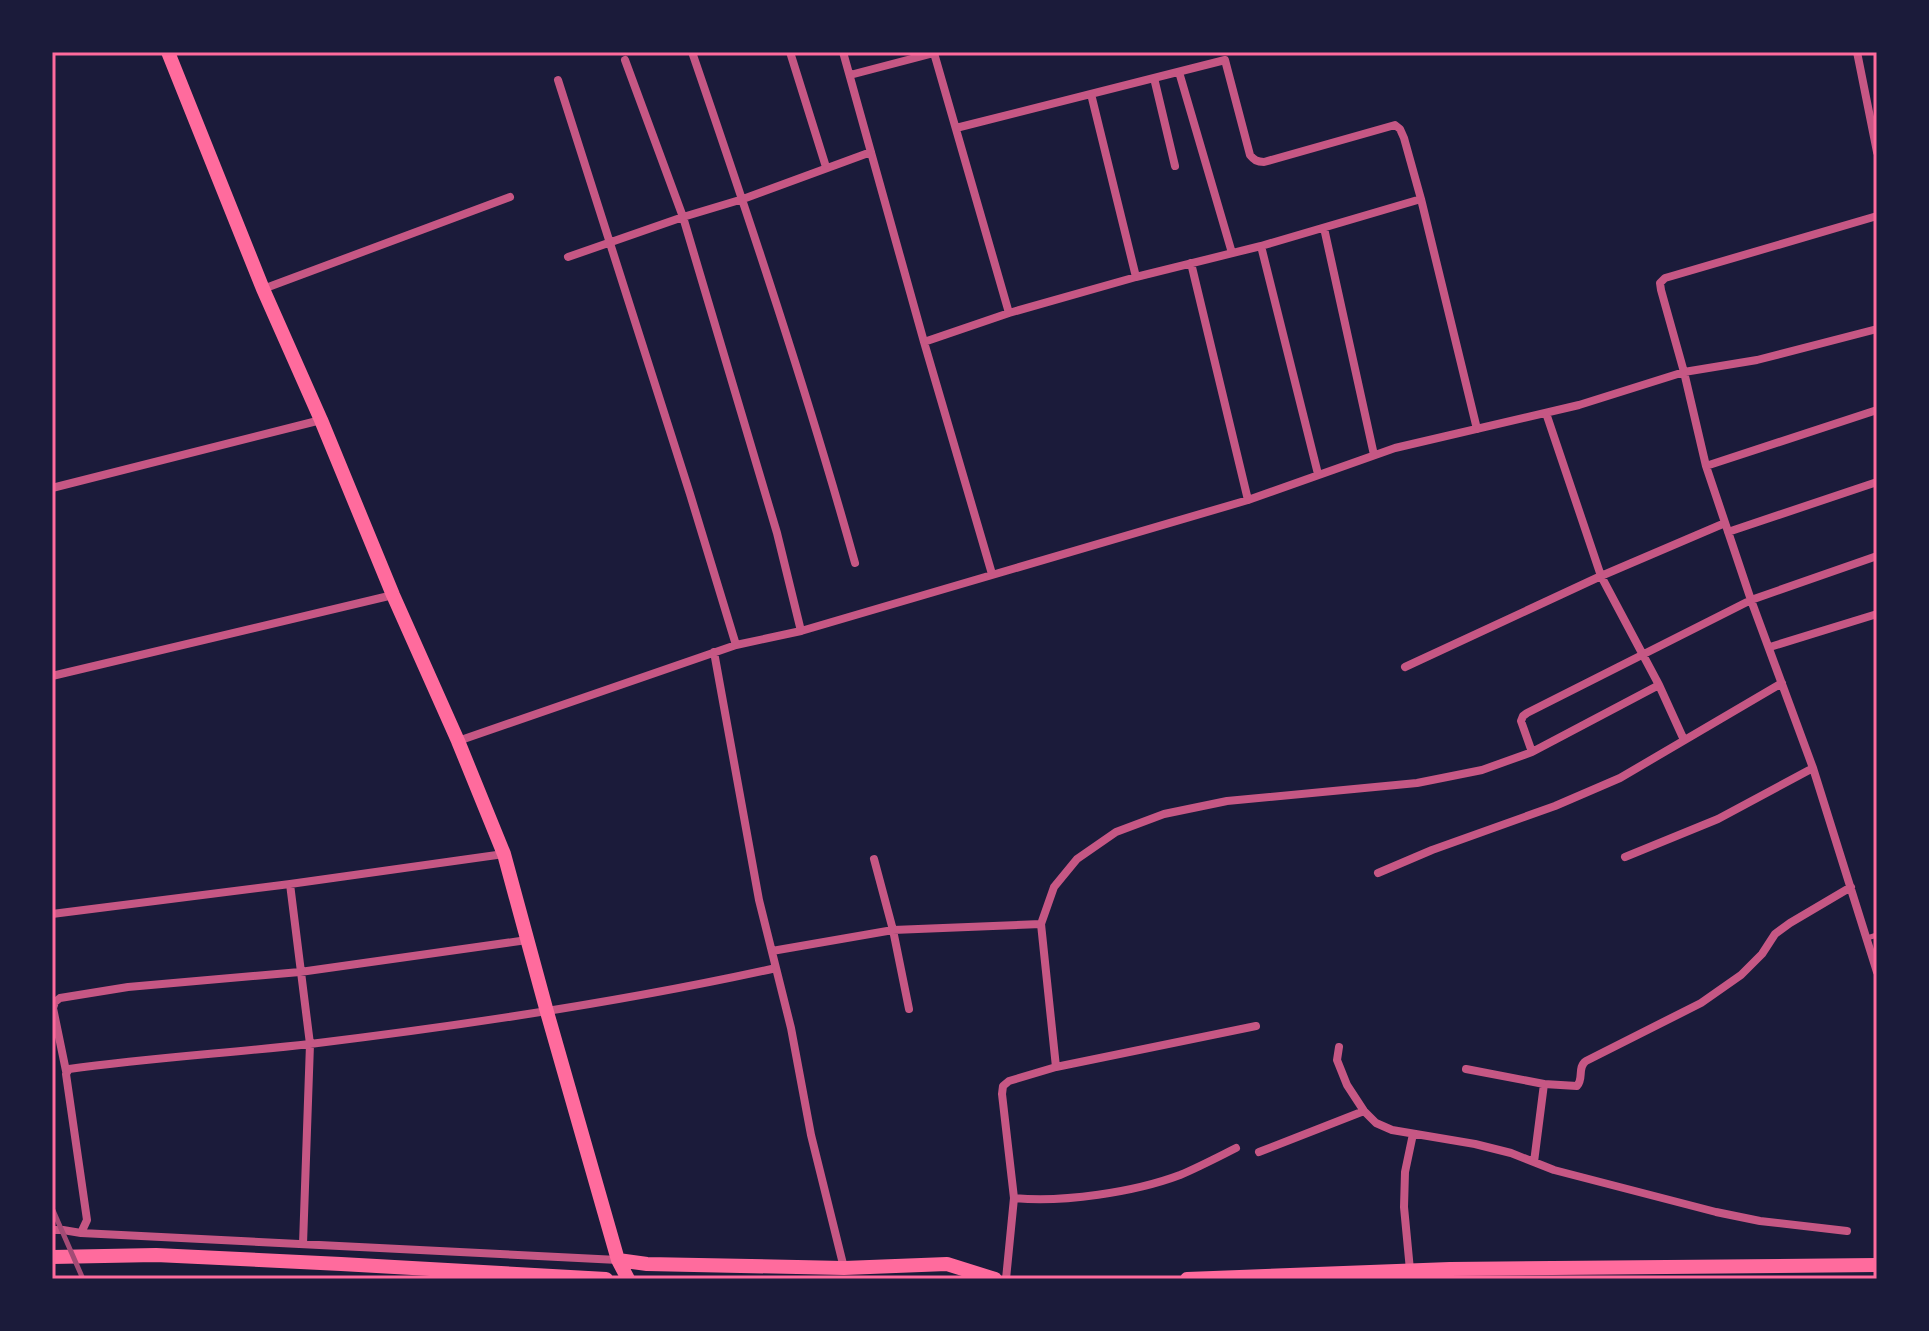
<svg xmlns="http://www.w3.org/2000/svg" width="1929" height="1331" viewBox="0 0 1929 1331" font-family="'Fira Sans Condensed',sans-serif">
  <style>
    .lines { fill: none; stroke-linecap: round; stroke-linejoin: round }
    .service { stroke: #c65784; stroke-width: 5 }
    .minor { stroke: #c65784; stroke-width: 8 }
    .secondary { stroke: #ff6b9d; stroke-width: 14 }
    .rail { stroke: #a44b75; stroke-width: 5 }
    .neatline { fill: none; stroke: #ff6b9d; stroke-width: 3 }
  </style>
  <rect width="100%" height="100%" fill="#1b1b3a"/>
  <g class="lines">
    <!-- service -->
    <path class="service" d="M1867 938 1877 935"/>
    <!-- minor -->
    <path class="minor" d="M692 52C750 221 807 391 855 563
      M790 52 826 167
      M843 52 924 342 992 574
      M1857 52 1877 152
      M625 60 683 217 777 533 801 631
      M1179 72 1232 253
      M850 75 934 53 1009 313
      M1154 78 1175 166
      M558 80 690 494 736 645
      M1091 94 1136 277
      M956 128 1225 60 1250 155C1254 160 1257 162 1264 162L1395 125 1400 129 1404 138 1421 199
      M1877 216 1672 276 1665 278 1660 283 1661 290 1684 372 1706 466 1751 600 1813 768 1877 972
      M1324 228 1374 455
      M1261 246 1318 474
      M568 257 683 217 743 199 871 152
      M1191 263 1248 500
      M263 289 510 197
      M924 342 1009 313 1136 277 1261 246 1421 199 1477 429
      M1546 413 1601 576 1659 685 1684 740
      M1706 466 1877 410
      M52 488 321 420
      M1728 532 1877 482
      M1770 647 1877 614
      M714 652 759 900 791 1028 811 1135 844 1268
      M1405 667 1601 576 1725 523
      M52 676 393 595
      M458 741 736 645 801 631 1248 500 1395 448 1579 405 1684 372 1757 360 1877 329
      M1532 752 1521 721 1523 716 1527 713 1751 600 1877 556
      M1625 857 1718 819 1813 768
      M874 859 893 930 909 1009
      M1378 873 1432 850 1555 806 1620 778 1782 683
      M290 884 310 1044 303 1244
      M52 914 290 884 504 854
      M772 951 893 930 1041 924
      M1339 1047 1337 1060 1347 1085 1364 1111 1376 1123 1392 1130 1475 1144 1511 1153 1554 1170 1716 1212 1760 1221 1847 1231
      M1056 1067 1256 1026
      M1466 1069 1544 1084 1534 1162
      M66 1071 53 1008 55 1002 60 998 128 987 300 972 527 940
      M1544 1084 1577 1086C1584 1079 1577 1067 1586 1061L1701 1003 1741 975 1762 954 1775 934 1790 923 1851 887
      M1259 1152 1364 1111
      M1014 1198C1062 1203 1135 1192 1180 1175 1199 1167 1218 1157 1236 1148
      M52 1230H63L81 1233 87 1220 66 1074 69 1069C149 1058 230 1053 310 1044 467 1025 622 1002 776 968
      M81 1233 618 1260
      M1410 1270 1404 1207 1405 1172 1413 1134
      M1006 1279 1014 1198 1002 1094 1003 1086 1009 1081 1056 1067 1041 924 1054 887 1077 859 1116 832 1164 814 1227 801 1417 783 1482 770 1532 752 1659 685"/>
    <!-- secondary -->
    <path class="secondary" d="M168 52 263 289 321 420 393 595 458 741 504 854 547 1012 618 1260 628 1279
      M52 1257 156 1255 341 1264 606 1279
      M618 1260 647 1264 844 1268 947 1264 995 1279
      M1187 1279 1450 1269 1877 1265"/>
    <!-- rail -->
    <path class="rail" d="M52 1208 83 1279"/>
  </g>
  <!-- border -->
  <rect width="1929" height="1331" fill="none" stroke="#1b1b3a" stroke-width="108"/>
  <rect x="54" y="54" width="1821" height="1223" class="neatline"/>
</svg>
